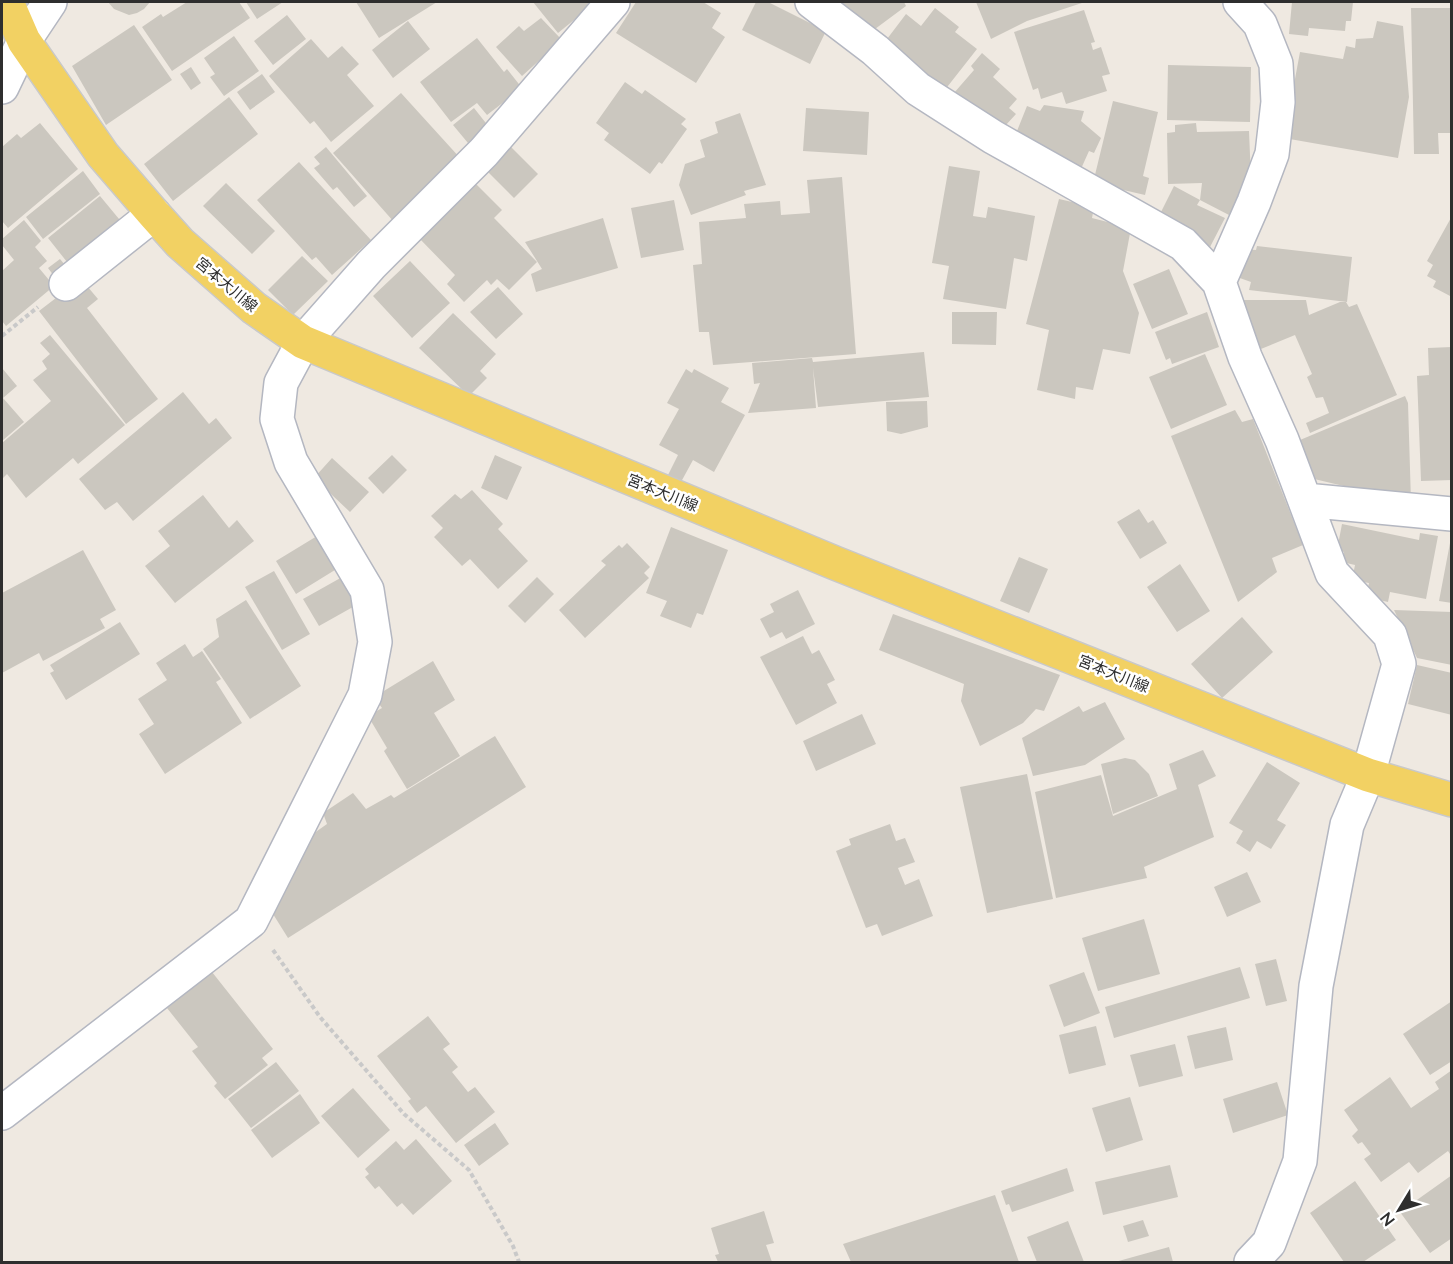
<svg xmlns="http://www.w3.org/2000/svg" width="1453" height="1264" viewBox="0 0 1453 1264" font-family="Lato,'Noto Sans JP',sans-serif">
  <style>
    .building { fill: #cbc7bf }
    .lines { fill: none; stroke-linecap: round; stroke-linejoin: round }
    .minor-casing { stroke: #b4b7c1; stroke-width: 36 }
    .major-casing { stroke: #c9c9c9; stroke-width: 36 }
    .path { stroke: #c9c9c9; stroke-width: 4; stroke-dasharray: 4.5 3; stroke-linecap: butt }
    .minor { stroke: #fff; stroke-width: 33 }
    .major { stroke: #f2d163; stroke-width: 33 }
    .labels { text-anchor: middle; dominant-baseline: central; stroke-width: 5; stroke-linejoin: round; paint-order: stroke }
    .street-label { font-size: 15px; fill: #2e2e2e; stroke: #fff }
  </style>
  <rect width="100%" height="100%" fill="#efe9e1"/>
  <!-- building -->
  <path class="building" d="M108 2H150L144 9 137 13 129 15 114 9Z
    M187 2H239L250 18 172 71 142 27 161 14 163 17Z
    M246 2H283L257 19Z
    M356 2H437L379 38Z
    M533 2H596L558 33Z
    M636 2H703L721 13 712 28 725 37 696 83 616 33Z
    M756 2H768L826 31 810 64 742 30Z
    M832 2H904L906 6 871 32Z
    M976 2H1085L1027 21 991 39Z
    M1292 2H1353L1351 21H1346L1345 31 1309 28 1308 36 1289 34Z
    M935 8 959 27 955 32 977 49 944 91 884 43 906 14 921 26Z
    M1411 8H1452V133H1438L1439 154H1414Z
    M1084 10 1095 42 1091 43 1093 50 1101 47 1110 74 1102 76 1107 91 1066 104 1062 92 1041 99 1038 88 1033 90 1014 32Z
    M287 15 306 39 273 65 254 41Z
    M541 18 562 40 522 76 496 47 519 26 524 31Z
    M408 21 430 49 393 78 372 50Z
    M1377 21 1403 26 1409 97 1398 158 1284 138 1300 52 1343 59 1346 46 1355 48 1356 39 1373 38Z
    M134 25 172 80 106 125 72 66Z
    M234 36 259 71 224 96 210 77 215 74 204 58Z
    M477 38 504 72 507 69 522 88 487 115 477 103 451 122 420 82Z
    M311 39 328 58 342 46 359 64 347 75 374 106 331 142 314 121 310 124 269 76Z
    M982 53 1000 69 993 77 1017 99 1009 108 1016 114 1005 126 954 93 974 70 971 66Z
    M1168 65 1251 67 1250 122 1167 120Z
    M191 67 201 83 191 90 180 74Z
    M262 74 275 92 250 110 237 92Z
    M625 82 642 94 645 90 686 119 681 124 687 129 662 164 659 162 650 174 604 140 609 133 596 123Z
    M401 93 461 159 394 222 333 153Z
    M229 97 258 134 173 201 144 164Z
    M1113 101 1158 112 1143 176 1149 178 1145 195 1093 183Z
    M1044 105 1084 111 1081 121 1101 138 1094 153 1089 151 1080 171 1013 141 1027 106 1040 111Z
    M474 108 489 127 468 143 453 125Z
    M806 108 869 112 867 155 803 151Z
    M740 113 766 185 744 191 746 195 691 215 679 185 685 164 705 157 700 140 718 133 715 122Z
    M40 123 78 169 8 228 2 221V147L17 134 21 138Z
    M1196 123 1197 132 1249 131 1251 179 1229 215 1200 200 1202 183 1168 184 1167 133 1175 132V125Z
    M509 145 538 174 514 198 485 169Z
    M326 147 367 196 354 207 337 187 333 190 314 168 320 164 314 157Z
    M299 162 371 240 332 275 316 257 312 260 257 200Z
    M949 166 980 171 973 216 986 218 988 207 1035 216 1027 261 1014 258 1006 309 943 299 949 266 932 263Z
    M83 171 100 194 43 239 26 217Z
    M842 177 856 354 713 365 709 332H699L693 265 702 264 699 222 746 218 744 204 780 201 781 215 810 213 807 180Z
    M226 183 275 231 252 254 203 206Z
    M475 183 502 210 494 218 537 262 509 290 497 279 491 285 487 280 464 302 447 284 455 275 419 238Z
    M1174 186 1200 200 1197 205 1225 218 1210 247 1157 220Z
    M100 196 124 225 71 267 48 238Z
    M1059 199 1094 207 1092 218 1131 228 1123 271 1139 313 1130 354 1103 349 1093 390 1076 387 1075 399 1037 390 1049 330 1026 324Z
    M674 200 684 250 641 258 631 208Z
    M1452 216V297L1433 287 1436 281 1427 276 1433 265 1427 261Z
    M603 218 618 268 536 292 531 274 542 269 525 242Z
    M24 220 41 241 35 247 47 261 39 268 54 286 6 326 2 321V271L14 260 2 245V239Z
    M1257 246 1352 257 1347 302 1249 290 1251 282 1237 277 1243 249 1256 250Z
    M302 256 328 281 293 315 268 290Z
    M60 259 70 271 57 280 48 268Z
    M410 261 450 303 412 338 373 296Z
    M1169 269 1188 314 1152 329 1133 284Z
    M87 286 98 299 87 308 158 399 126 424 39 311 69 288Z
    M498 287 523 314 496 339 470 312Z
    M1233 300H1306L1309 315 1340 302H1346L1349 307 1357 304 1397 395 1310 433 1306 423 1329 413 1323 397 1316 398 1307 377 1312 374 1295 335 1256 351Z
    M952 312H997L996 345 952 344Z
    M1207 312 1219 347 1172 364 1170 358 1166 360 1155 332Z
    M453 313 496 354 480 371 487 378 469 396 419 348Z
    M50 335 125 425 78 464 73 458 26 498 7 474 2 479V443L51 401 33 380 47 369 42 361 50 354 40 343Z
    M1452 347V480L1421 481 1417 376 1429 375 1428 348Z
    M924 352 929 397 818 407 813 368 816 408 748 413 760 383 754 384 752 363 812 358 813 362Z
    M1205 354 1227 405 1171 429 1149 377Z
    M2 368 17 386 3 398 24 422 2 441Z
    M686 369 692 373 694 369 729 388 721 402 745 415 714 472 693 460 681 482 668 475 678 455 659 445 679 409 667 403Z
    M183 392 209 424 216 418 232 438 133 521 117 502 105 510 79 479Z
    M1405 396 1408 403 1411 502 1310 478 1300 440Z
    M927 401 928 427 901 434 887 431 886 402Z
    M1235 410 1242 422 1253 419 1303 545 1272 558 1277 572 1238 602 1171 436Z
    M392 455 407 470 383 494 368 478Z
    M495 455 522 467 507 500 481 488Z
    M332 458 369 492 350 512 314 478Z
    M472 490 503 524 498 529 528 561 498 589 470 559 462 566 434 537 443 528 431 516 455 494 461 499Z
    M203 495 229 528 237 520 254 541 175 603 145 566 170 546 158 531Z
    M1139 509 1148 523 1153 520 1167 543 1140 559 1117 522Z
    M1342 524 1419 540 1420 533 1438 536 1426 599 1390 592 1388 602 1366 597 1369 583 1352 580 1355 565 1342 562 1344 552 1337 550Z
    M671 527 728 550 703 615 697 613 691 628 660 616 667 601 646 593Z
    M322 533 343 565 296 594 276 561Z
    M627 543 650 567 644 573 649 578 585 638 559 610 606 565 601 561 619 545 622 548Z
    M1450 543 1452 544V603L1439 601Z
    M83 550 116 610 100 619 105 628 43 661 39 653 2 673V593Z
    M1019 557 1048 569 1029 613 1000 601Z
    M1180 564 1210 611 1177 632 1147 587Z
    M274 571 310 634 282 650 245 587Z
    M344 576 360 603 319 626 303 599Z
    M537 577 554 594 525 623 508 606Z
    M798 590 815 624 786 639 782 632 770 638 760 619 774 612 770 604Z
    M246 600 301 686 250 719 203 649 219 637 216 619Z
    M1394 610 1452 612V665L1417 658Z
    M893 614 1060 675 1044 711 1036 709 1023 723 980 746 961 701 964 684 879 650Z
    M1242 617 1273 652 1222 698 1191 664Z
    M120 622 140 654 66 700 50 673 54 671 50 665Z
    M803 636 812 654 819 650 835 680 827 684 837 703 796 725 760 657Z
    M185 644 193 657 202 651 221 679 216 682 242 723 165 774 139 734 154 724 138 699 167 680 156 663Z
    M433 661 455 700 434 713 460 756 407 789 384 751 387 748 368 716 382 708 374 697Z
    M1417 665 1452 673V715L1408 704Z
    M1105 702 1125 739 1085 765 1033 776 1022 738 1079 706 1083 712Z
    M862 714 876 744 816 771 803 741Z
    M495 736 526 787 288 938 273 914 310 836 327 824 323 813 353 793 366 809 391 795 394 798Z
    M1203 750 1216 776 1198 785 1214 837 1144 867 1147 878 1056 898 1035 792 1101 775 1113 816 1177 789 1169 764Z
    M1125 758 1135 760 1149 774 1158 796 1113 814 1101 764Z
    M1267 762 1300 783 1277 820 1286 825 1271 849 1257 841 1250 852 1236 843 1243 831 1229 823Z
    M1027 774 1053 899 987 913 960 787Z
    M890 824 896 841 905 838 915 862 898 868 905 885 919 879 933 916 882 936 877 924 866 928 836 851 851 845 849 839Z
    M1247 872 1261 902 1227 917 1214 887Z
    M1144 919 1160 974 1098 991 1082 938Z
    M1276 959 1287 1001 1266 1006 1255 964Z
    M1240 967 1250 998 1114 1038 1105 1007Z
    M212 972 273 1049 262 1058 268 1065 225 1099 214 1086 217 1083 192 1051 198 1047 167 1008Z
    M1084 972 1100 1013 1064 1027 1049 985Z
    M1452 1001V1061L1430 1075 1403 1034Z
    M428 1016 450 1044 443 1049 458 1067 452 1072 468 1092 475 1087 495 1112 456 1143 426 1106 417 1113 408 1101 411 1099 377 1056Z
    M1096 1026 1106 1065 1069 1074 1059 1035Z
    M1226 1027 1233 1060 1195 1069 1187 1036Z
    M1175 1044 1183 1076 1139 1087 1130 1055Z
    M276 1062 299 1091 251 1128 228 1099Z
    M1452 1070V1157L1448 1151 1418 1173 1409 1162 1381 1182 1364 1159 1371 1154 1362 1142 1358 1144 1352 1136 1358 1130 1344 1110 1390 1077 1411 1108 1439 1089 1435 1082Z
    M1277 1082 1288 1115 1233 1133 1223 1099Z
    M353 1088 390 1130 358 1158 321 1116Z
    M300 1094 320 1123 272 1158 251 1130Z
    M1130 1097 1143 1140 1106 1152 1092 1108Z
    M495 1123 509 1144 479 1166 464 1145Z
    M416 1139 452 1181 413 1215 402 1203 397 1207 379 1186 375 1189 365 1177 369 1174 365 1169 396 1141 404 1150Z
    M1170 1165 1178 1197 1103 1215 1095 1182Z
    M1067 1168 1074 1191 1012 1212 1009 1204 1006 1205 1001 1191Z
    M1452 1175V1238L1430 1253 1400 1212Z
    M1355 1181 1396 1240 1363 1262H1344L1310 1213Z
    M995 1195 1019 1262H851L843 1244Z
    M764 1211 774 1243 766 1245 772 1262H718L715 1255 719 1254 711 1228Z
    M1143 1220 1149 1236 1128 1242 1123 1226Z
    M1068 1221 1084 1262H1037L1027 1237Z
    M1169 1247 1173 1262H1115Z"/>
  <g class="lines">
    <!-- minor casing -->
    <g class="minor-casing">
      <path id="minor" d="M812 2 875 50 918 89 993 137 1183 244 1219 282 1245 357 1282 440 1332 573 1390 635 1399 664 1368 775 1347 825 1316 986 1300 1161 1269 1243 1251 1262
        M2 87 24 41 50 2
        M1219 282 1254 202 1272 154 1278 102 1276 64 1260 24 1240 2
        M66 284 154 214
        M1305 500 1452 514
        M2 1113 251 921 365 695 375 642 367 590 291 462 277 419 281 383 303 342 371 265 484 152 613 2"/>
    </g>
    <!-- major casing -->
    <g class="major-casing">
      <path id="major" d="M7 2 24 41 103 155 154 214 180 243 254 308 303 342 835 563 1368 775 1452 800"/>
    </g>
    <!-- path -->
    <path class="path" d="M2 336 38 307
      M273 950 320 1017 404 1114 469 1170 513 1246 519 1262"/>
    <!-- minor -->
    <use href="#minor" class="minor"/>
    <!-- major -->
    <use href="#major" class="major"/>
  </g>
  <g class="labels">
    <!-- street labels -->
    <g class="street-label">
      <text transform="translate(227 284) rotate(40)">宮本大川線</text>
      <text transform="translate(663 492) rotate(22)">宮本大川線</text>
      <text transform="translate(1114 673) rotate(22)">宮本大川線</text>
    </g>
  </g>
  <!-- border -->
  <rect width="1453" height="1264" fill="none" stroke="#2e2e2e" stroke-width="6"/>
  <!-- north arrow -->
  <g transform="translate(1399 1210) rotate(232)" stroke="#ffffff" stroke-width="4.5" paint-order="stroke">
  <path d="M0-4.5L10 22L0 15L-10 22Z" fill="#2e2e2e"/>
  <text y="-9" font-size="16" font-weight="bold" text-anchor="middle" fill="#2e2e2e">N</text>
  </g>
</svg>
